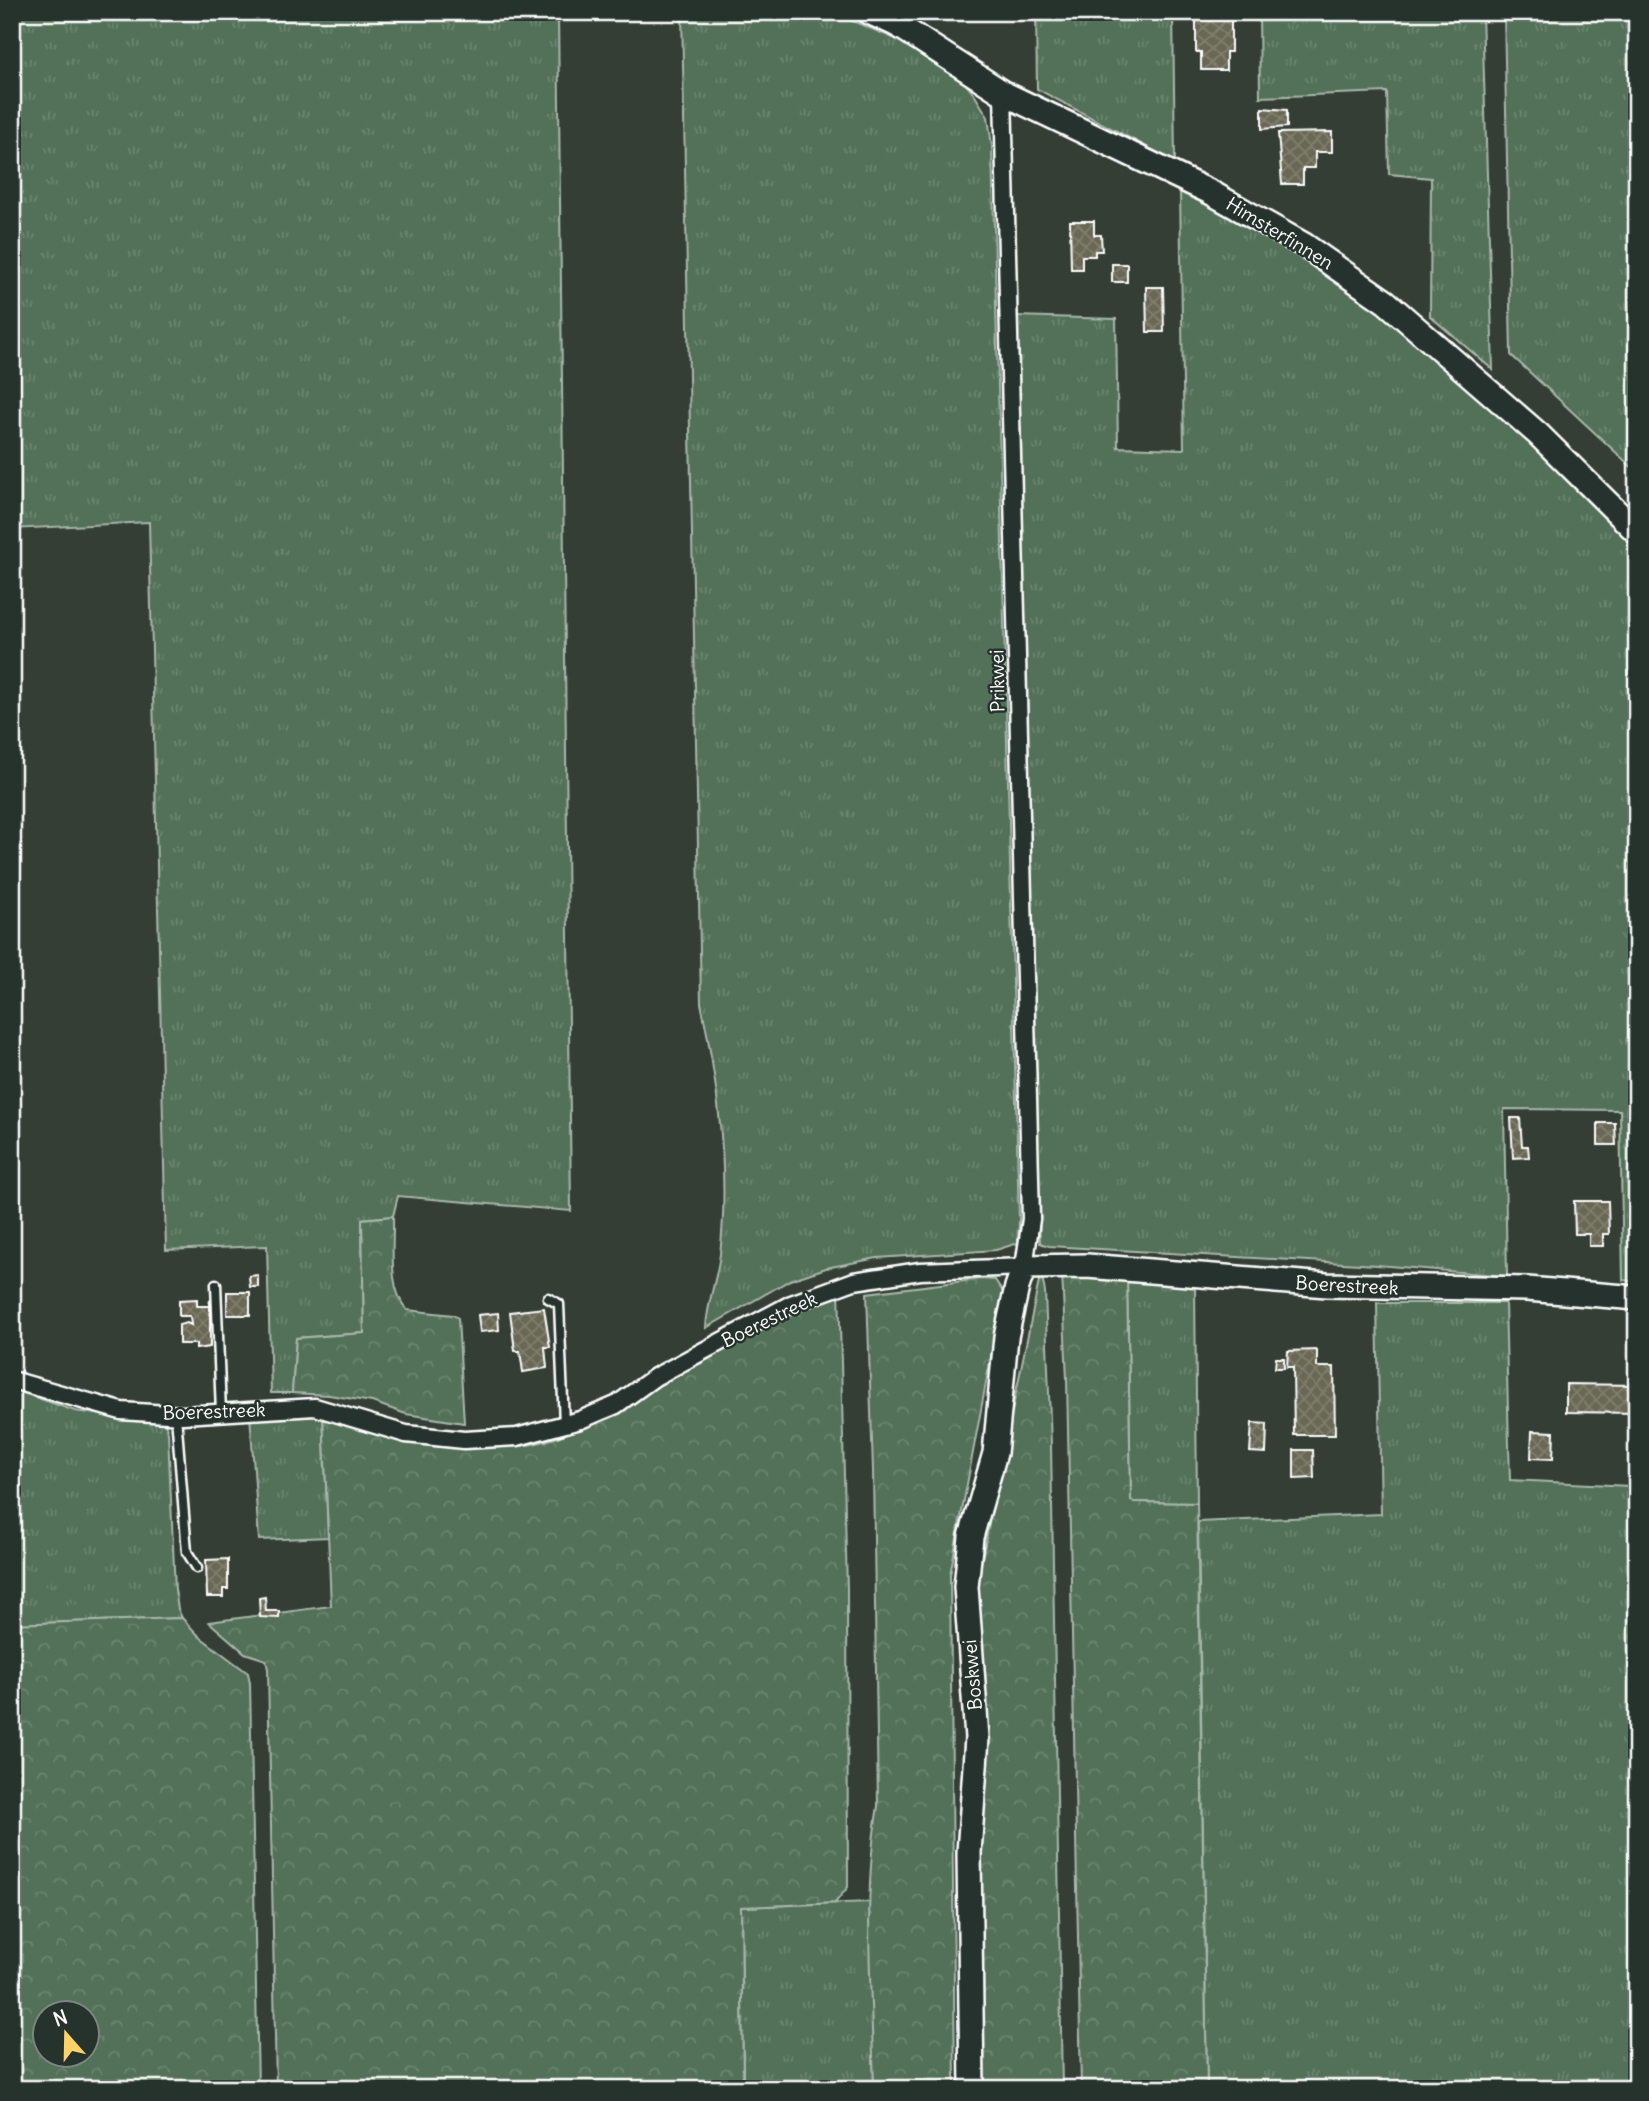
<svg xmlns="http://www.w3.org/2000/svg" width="1649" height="2101" viewBox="0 0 1649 2101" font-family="Delius,sans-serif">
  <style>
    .grass { fill: url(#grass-tufts); stroke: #a8b8ac; stroke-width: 2 }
    .forest { fill: url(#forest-crowns); stroke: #a8b8ac; stroke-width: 2; fill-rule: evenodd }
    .building { fill: url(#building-cross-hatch); stroke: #fff; stroke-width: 2 }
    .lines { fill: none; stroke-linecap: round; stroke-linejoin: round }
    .lane-casing { stroke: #fff; stroke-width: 13 }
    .street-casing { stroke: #fff; stroke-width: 21 }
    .secondary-casing { stroke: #fff; stroke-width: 28 }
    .lane { stroke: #26332d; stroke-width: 8 }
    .street { stroke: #26332d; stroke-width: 16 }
    .secondary { stroke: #26332d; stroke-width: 23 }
    .labels { text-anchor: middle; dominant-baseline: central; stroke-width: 5; stroke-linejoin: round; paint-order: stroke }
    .street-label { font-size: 19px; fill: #fff; stroke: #26332d }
  </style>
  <defs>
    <pattern id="grass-tufts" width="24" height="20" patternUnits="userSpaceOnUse" patternTransform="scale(1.75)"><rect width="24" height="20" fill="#527058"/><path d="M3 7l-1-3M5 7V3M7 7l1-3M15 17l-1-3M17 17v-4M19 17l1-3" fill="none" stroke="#6c8571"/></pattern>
    <pattern id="forest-crowns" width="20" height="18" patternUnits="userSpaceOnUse" patternTransform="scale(1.75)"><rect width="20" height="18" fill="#527058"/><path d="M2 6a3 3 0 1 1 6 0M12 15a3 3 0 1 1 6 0" fill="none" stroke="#6c8571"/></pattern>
    <pattern id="building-cross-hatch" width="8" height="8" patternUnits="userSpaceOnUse" patternTransform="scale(1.75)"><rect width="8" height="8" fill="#6a6854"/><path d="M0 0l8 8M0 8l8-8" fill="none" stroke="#807f6e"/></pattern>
  </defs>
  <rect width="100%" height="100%" fill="#343e35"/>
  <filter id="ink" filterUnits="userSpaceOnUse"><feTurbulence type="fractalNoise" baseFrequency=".0143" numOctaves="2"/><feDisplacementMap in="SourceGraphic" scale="14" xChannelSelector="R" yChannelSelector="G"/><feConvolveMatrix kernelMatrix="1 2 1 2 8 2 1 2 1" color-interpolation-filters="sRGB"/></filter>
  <g filter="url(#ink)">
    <!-- grass -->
    <path class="grass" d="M12 12H558L571 1211 398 1196 393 1216 362 1219 364 1333 296 1338 292 1393H271L267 1246 166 1250 149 522 12 529Z
      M682 12H831L915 47 959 76 974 94 988 117 992 146 1019 1220 1018 1243 996 1250 877 1258 826 1268 790 1280 706 1328C707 1303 717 1279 720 1254 730 1172 718 1084 701 1003Z
      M1036 12H1173L1175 162 1037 89Z
      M1259 12H1482L1493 370 1430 316 1431 178 1389 174 1387 92 1260 97Z
      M1504 12H1637V472L1511 355Z
      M1180 189 1257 228 1362 296 1493 404 1615 520 1637 544V1282L1623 1280 1620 1110 1504 1109 1507 1276 1377 1265 1049 1246 1040 1243 1015 316 1116 319 1118 447 1184 449Z
      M1127 1279 1195 1284 1197 1503 1133 1502 1131 1500Z
      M1377 1303H1505L1510 1480 1629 1486 1637 1691V2089H1207L1198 1522 1381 1514Z
      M12 1389 75 1411 141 1420 164 1419 168 1433 175 1590 178 1609 182 1618 12 1624Z
      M323 1412 328 1537 259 1540 250 1415Z
      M870 1902 874 2089H743L741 1907Z"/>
    <!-- forest -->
    <path class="forest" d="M393 1216C394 1245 387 1287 407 1310L453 1315 458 1318 464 1423 406 1414 372 1402 329 1395 292 1393 296 1338 364 1333 362 1219Z
      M1041 1271 1045 1292 1051 1445 1062 2089H982L980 1842 985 1736 978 1578Z
      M1062 1273 1127 1279 1131 1500 1134 1502 1197 1503 1207 2089H1081L1067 1379Z
      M981 1279 995 1280 1003 1292 950 1575 955 2089H874C872 1995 862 1898 878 1806L873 1470 867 1293Z
      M839 1287 847 1589 848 1887 835 1903 741 1907 743 2089H276L268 1669 266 1660 245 1653 209 1622 331 1606 323 1412C381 1426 463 1453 521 1446 570 1440 600 1414 641 1392 707 1357 773 1322 839 1287Z
      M182 1618 200 1637 248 1673 250 1683 258 2089H12V1624ZM46 2014H88V2056H46Z"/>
    <!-- building -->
    <path class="building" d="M1196 15 1231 18V52H1226V70H1201V52H1196Z
      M1262 108 1287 110V127L1262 129Z
      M1332 132V152H1315V168H1303V184H1282L1278 133Z
      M1070 221H1094V235H1101L1102 251H1095V256H1082V269H1071Z
      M1112 264H1127V282H1112Z
      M1146 287H1163L1164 332H1147Z
      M1511 1118H1520L1522 1146H1528L1529 1157 1513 1158Z
      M1598 1123H1615L1616 1145H1598Z
      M1574 1201H1608L1609 1234H1603V1246H1589V1234H1575Z
      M258 1275V1287H250L249 1276Z
      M227 1292H250V1315H227Z
      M197 1299V1306H209L210 1300V1347L196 1349V1344H179V1325L187 1323 191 1325 190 1316H179V1300Z
      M544 1308 550 1347H545L547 1368 523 1372 520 1351H515L510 1312Z
      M498 1313 499 1330 480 1332 478 1315Z
      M1317 1350V1367H1334L1335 1435H1294L1293 1367H1287L1288 1351Z
      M1276 1358H1284V1368H1275Z
      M1566 1384 1637 1385V1413L1566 1412Z
      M1252 1423 1267 1424 1266 1453 1250 1452Z
      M1532 1431 1554 1432 1553 1459 1531 1458Z
      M1294 1450H1313L1314 1478 1294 1479Z
      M228 1559V1589H223V1597H207L206 1560Z
      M265 1597 266 1611H279V1618L260 1617 259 1598Z"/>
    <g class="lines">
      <!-- lane casing -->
      <g class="lane-casing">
        <path id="lane" d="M216 1284 221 1413
          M548 1298 559 1304 564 1424
          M176 1415 187 1552 197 1568"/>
      </g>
      <!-- street casing -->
      <g class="street-casing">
        <path id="street" d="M12 1380 121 1411 183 1415 315 1407 406 1434 464 1440 517 1437 580 1420 616 1405 655 1377 791 1304 854 1281 920 1271 1024 1267 1031 1219 1003 93"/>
      </g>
      <!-- secondary casing -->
      <g class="secondary-casing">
        <path id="secondary" d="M869 12 898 25 1003 93 1210 192 1304 245 1386 302 1538 434 1637 532
          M972 2089 969 1853 977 1738 966 1587 971 1537 995 1453 1006 1337 1017 1287 1024 1267 1087 1266 1327 1285 1527 1289 1637 1298"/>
      </g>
      <!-- lane -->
      <use href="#lane" class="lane"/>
      <!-- street -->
      <use href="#street" class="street"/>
      <!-- secondary -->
      <use href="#secondary" class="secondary"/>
    </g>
  </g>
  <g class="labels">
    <!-- street labels -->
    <g class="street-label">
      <text transform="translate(1280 233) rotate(31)">Himsterfinnen</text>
      <text transform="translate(997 681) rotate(-91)">Prikwei</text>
      <text transform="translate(1347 1285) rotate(3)">Boerestreek</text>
      <text transform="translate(769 1319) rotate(-26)">Boerestreek</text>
      <text transform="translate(214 1411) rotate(-2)">Boerestreek</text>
      <text transform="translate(972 1675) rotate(-95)">Boskwei</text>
    </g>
  </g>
  <!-- margin -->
  <rect width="1649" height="2101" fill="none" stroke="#26332d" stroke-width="42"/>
  <rect x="21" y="21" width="1607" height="2059" fill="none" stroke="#fff" stroke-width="2.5" filter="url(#ink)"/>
  <!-- north arrow -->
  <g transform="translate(66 2034) rotate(340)"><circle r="33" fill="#26332d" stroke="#7d8581" stroke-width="2"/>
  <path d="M0-5L12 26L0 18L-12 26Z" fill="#ffd166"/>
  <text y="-10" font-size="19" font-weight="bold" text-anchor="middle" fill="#ffffff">N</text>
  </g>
</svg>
